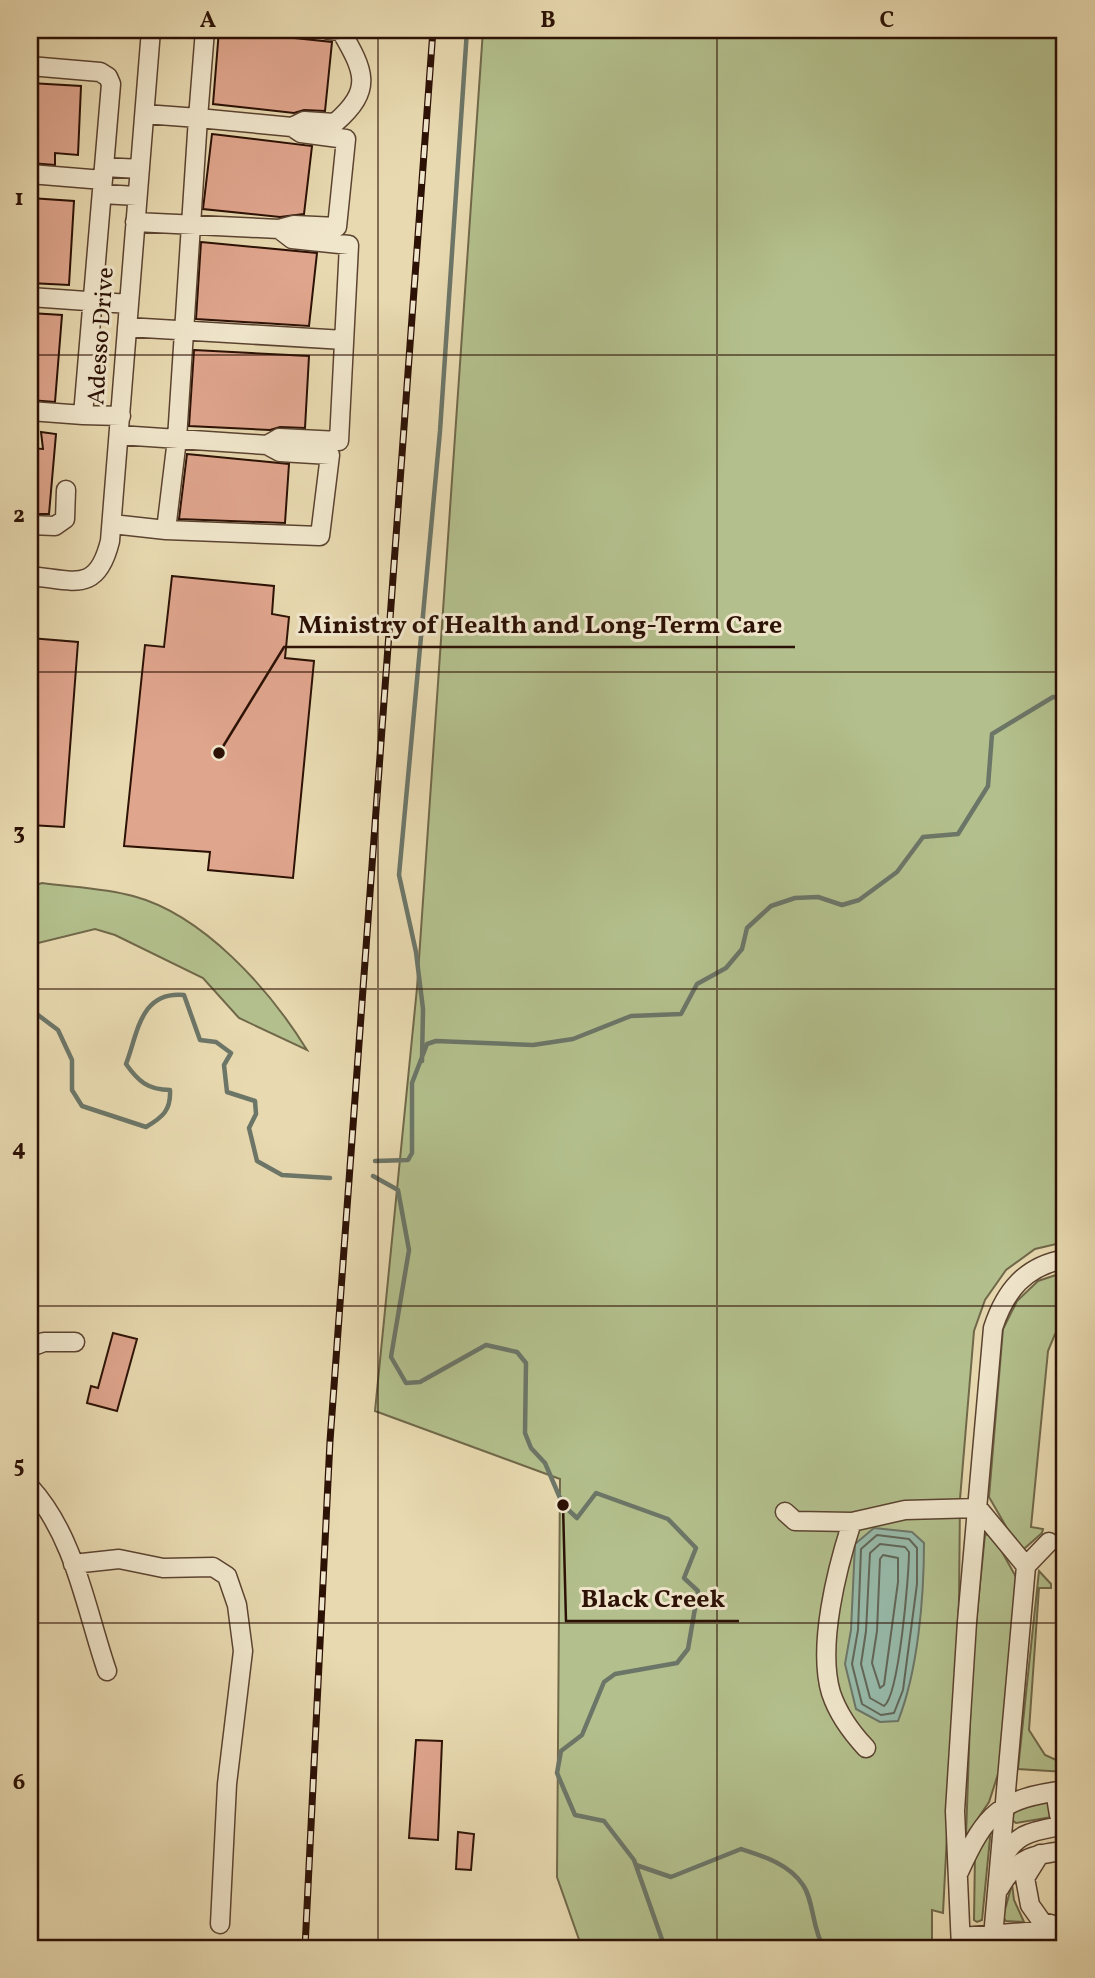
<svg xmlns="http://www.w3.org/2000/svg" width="1095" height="1978" viewBox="0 0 1095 1978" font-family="Vollkorn,serif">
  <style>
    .green { fill: #b3c08d; stroke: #706849; stroke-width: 2 }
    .water { fill: #97baaa; stroke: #6c7668; stroke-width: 2 }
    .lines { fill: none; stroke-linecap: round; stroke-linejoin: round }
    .shore { stroke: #626658; stroke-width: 2 }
    .stream { stroke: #6c7668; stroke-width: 4.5 }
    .building { fill: #dfa58d; stroke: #2c1105; stroke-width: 2 }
    .minor-casing { stroke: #5b4330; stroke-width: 21 }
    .path { stroke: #2c1105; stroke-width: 2.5; stroke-dasharray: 5 3.5; stroke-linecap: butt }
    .minor { stroke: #f0e6cc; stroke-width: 18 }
    .rail-casing { stroke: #2c1105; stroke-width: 7 }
    .rail { stroke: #f0e6cc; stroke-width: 4.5; stroke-dasharray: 13; stroke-linecap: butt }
    .grid { fill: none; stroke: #2c1105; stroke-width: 2; stroke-opacity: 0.55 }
    .labels { text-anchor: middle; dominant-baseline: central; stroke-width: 6; stroke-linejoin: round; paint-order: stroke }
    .street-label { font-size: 24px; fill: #2c1105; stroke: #f0e6cc }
    .leader { fill: none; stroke: #2c1105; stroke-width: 2.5 }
    .callout-dot { fill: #2c1105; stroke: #f0e6cc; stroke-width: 2.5 }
    .callout-label { font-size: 26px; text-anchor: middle; font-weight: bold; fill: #2c1105; stroke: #f0e6cc; stroke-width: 6; stroke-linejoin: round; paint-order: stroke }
    .neatline { fill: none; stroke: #2c1105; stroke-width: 2.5 }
    .grid-label { font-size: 23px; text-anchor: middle; font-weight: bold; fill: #2c1105 }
  </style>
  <rect width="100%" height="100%" fill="#e8d9b0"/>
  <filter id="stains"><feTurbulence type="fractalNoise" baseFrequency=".00286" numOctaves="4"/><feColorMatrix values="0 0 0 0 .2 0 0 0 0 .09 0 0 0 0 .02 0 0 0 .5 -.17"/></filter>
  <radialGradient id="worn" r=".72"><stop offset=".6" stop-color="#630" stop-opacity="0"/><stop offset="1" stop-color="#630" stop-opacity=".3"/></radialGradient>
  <!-- green -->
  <path class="green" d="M483 30H1065V1242L1035 1249 1006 1270 985 1300 974 1331 960 1499 959 1601 943 1913 932 1910V1948H582L557 1877 560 1479 375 1411 417 988Z
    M42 883C71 887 104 888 133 896 204 915 270 990 307 1050L239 1018 203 978 115 935 95 929 30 945V887Z
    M1065 1272V1324L1055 1334 1048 1351 1031 1527 1043 1529 1042 1533 1025 1548 1019 1549 989 1497 1003 1329 1017 1301 1038 1281Z
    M992 1534 1016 1577 1000 1768 989 1802 966 1836 972 1663 985 1535Z
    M1039 1571 1051 1584V1588H1039L1029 1730 1045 1755 1065 1764V1772L1018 1769Z
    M1049 1799 1052 1817 1016 1823 1012 1820 1014 1811Z
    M991 1828 982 1920 977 1922 974 1920 975 1854Z
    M1012 1884 1014 1900 1024 1922 1006 1921 1003 1917Z"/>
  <!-- water -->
  <path class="water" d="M874 1528 912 1532 924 1543C924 1597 918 1671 898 1721L880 1722 856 1709 845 1664 851 1630 855 1544Z"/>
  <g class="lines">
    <!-- shore -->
    <path class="shore" d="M877 1535 909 1539 917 1548V1584L903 1690 894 1713 881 1715 862 1704 852 1664 858 1630 861 1549Z
      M880 1544 905 1547 909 1552C909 1575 899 1696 884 1706L870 1698 861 1664 866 1631 870 1553Z
      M883 1555 898 1558V1582L884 1685 880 1688 872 1663 877 1631 880 1559Z"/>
    <!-- stream -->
    <path class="stream" d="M30 1009 58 1030 72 1060V1090L82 1106 146 1127C163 1117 171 1110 170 1090 148 1090 138 1081 126 1064 138 1033 140 991 184 995L200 1040 216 1042 231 1053 224 1065 227 1092 255 1101 256 1114 249 1128 257 1161 282 1175 330 1178
      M422 1061 423 1009 416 952 399 875 440 431 467 30
      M375 1161 408 1160 412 1153V1083L427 1044 436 1041 533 1045 573 1039 631 1016 681 1014 697 984 726 968 742 949 747 928 771 906 795 898 818 897 842 905 859 900 897 872 923 837 958 834 988 786 992 734 1053 697 1065 699
      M373 1176 398 1190 409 1250 391 1357 406 1383 420 1382 486 1345 517 1352 526 1363 525 1433 531 1448 545 1463 563 1505 577 1518 596 1493 668 1519 696 1548 684 1578 698 1591 688 1649 677 1663 615 1674 604 1682 582 1735 561 1751 557 1773 575 1815 604 1821 634 1860 665 1948
      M636 1865 671 1877 741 1849C763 1856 789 1864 803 1885 814 1901 812 1929 824 1948
      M840 1948 860 1941 867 1948"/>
  </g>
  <!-- building -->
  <path class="building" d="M219 30 332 42 325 111 304 110 294 113 213 104Z
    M30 83 81 86 78 155 55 153V165L30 163Z
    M212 134 312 146 304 214 280 217 203 209Z
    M30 198 74 201 69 285 30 283Z
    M201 242 317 253 309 326 196 319Z
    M30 313 62 315 55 402 30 400Z
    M194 350 309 356 305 428 280 427 270 430 189 426Z
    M41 432 56 434 49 514H30V448L43 449Z
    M187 454 289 464 285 523 179 519Z
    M172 576 274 586 272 614 289 617 285 658 314 661 293 878 208 870 210 852 124 846 145 645 164 647Z
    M30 638 78 642 64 827 30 825Z
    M113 1333 137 1339 117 1411 87 1403 91 1386 98 1388Z
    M416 1740 442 1741 438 1840 409 1838Z
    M458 1832 474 1834 471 1870 456 1869Z"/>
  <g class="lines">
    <!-- minor casing -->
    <g class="minor-casing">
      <path id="minor" d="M30 66 100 72 108 77 111 84 83 415 30 411
        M145 114 198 118 205 30
        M292 127 304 121 335 123C374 89 364 71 341 31L328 30
        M104 167 140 169
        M30 174 103 180
        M102 194 137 196
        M135 222 279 229 292 239 349 245 339 441 279 438 267 445
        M30 297 129 304
        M127 327 344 340
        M83 415 121 416
        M112 524 166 530 320 536 330 455 280 452 267 445 119 435
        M30 525 55 526 65 519 66 490
        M166 530 177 439 198 118 292 127 301 133 346 139 337 227 294 225 279 229
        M30 576C74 580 97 594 110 541L151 30
        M31 1347 44 1342H75
        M30 1487C75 1536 86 1610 107 1671
        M785 1512 795 1521 852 1522
        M73 1564 119 1559 163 1568 213 1567 227 1576 237 1605 243 1651 227 1784 220 1924
        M866 1748C851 1732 838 1714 831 1693 817 1646 837 1568 852 1522L905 1510 978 1508 1026 1566
        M1062 1790 1057 1803 1059 1815 1065 1820
        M1040 1854 1025 1878 1030 1905 1042 1922 1058 1926
        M1002 1860C1016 1831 1036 1831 1065 1825
        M959 1872C986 1812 1000 1799 1065 1790
        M999 1889C1015 1859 1032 1854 1065 1851
        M961 1937 1065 1929
        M961 1948 955 1811 967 1622 993 1328C1005 1291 1025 1266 1065 1259
        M992 1948 1026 1566 1049 1542"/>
    </g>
    <!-- path -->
    <path class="path" d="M1062 1593 1065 1596"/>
    <!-- minor -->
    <use href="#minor" class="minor"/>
    <!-- rail casing -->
    <g class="rail-casing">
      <path id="rail" d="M305 1948 330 1441 433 30"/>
    </g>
    <!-- rail -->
    <use href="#rail" class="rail"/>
  </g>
  <!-- grid -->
  <path class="grid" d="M378 30V1948M717 30V1948M30 355H1065M30 672H1065M30 989H1065M30 1306H1065M30 1623H1065"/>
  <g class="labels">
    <!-- street labels -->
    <g class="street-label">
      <text transform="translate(102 336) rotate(-86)">Adesso Drive</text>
    </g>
  </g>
  <!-- callouts -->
  <path class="leader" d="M219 753L284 647H795M563 1505L566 1621H739"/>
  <g class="callout-dot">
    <circle cx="219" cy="753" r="7"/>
    <circle cx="563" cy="1505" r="7"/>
  </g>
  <g class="callout-label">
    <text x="540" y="633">Ministry of Health and Long-Term Care</text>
    <text x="653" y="1607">Black Creek</text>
  </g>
  <!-- margin -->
  <rect width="1095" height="1978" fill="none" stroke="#e8d9b0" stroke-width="77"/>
  <rect x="38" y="38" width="1018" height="1902" class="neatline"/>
  <g class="grid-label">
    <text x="208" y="27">A</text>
    <text x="548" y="27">B</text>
    <text x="887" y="27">C</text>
    <text x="19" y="205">1</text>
    <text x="19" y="522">2</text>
    <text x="19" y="839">3</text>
    <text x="19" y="1155">4</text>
    <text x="19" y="1472">5</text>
    <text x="19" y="1789">6</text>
  </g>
  <rect width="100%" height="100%" filter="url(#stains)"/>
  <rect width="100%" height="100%" fill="url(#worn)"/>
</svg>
